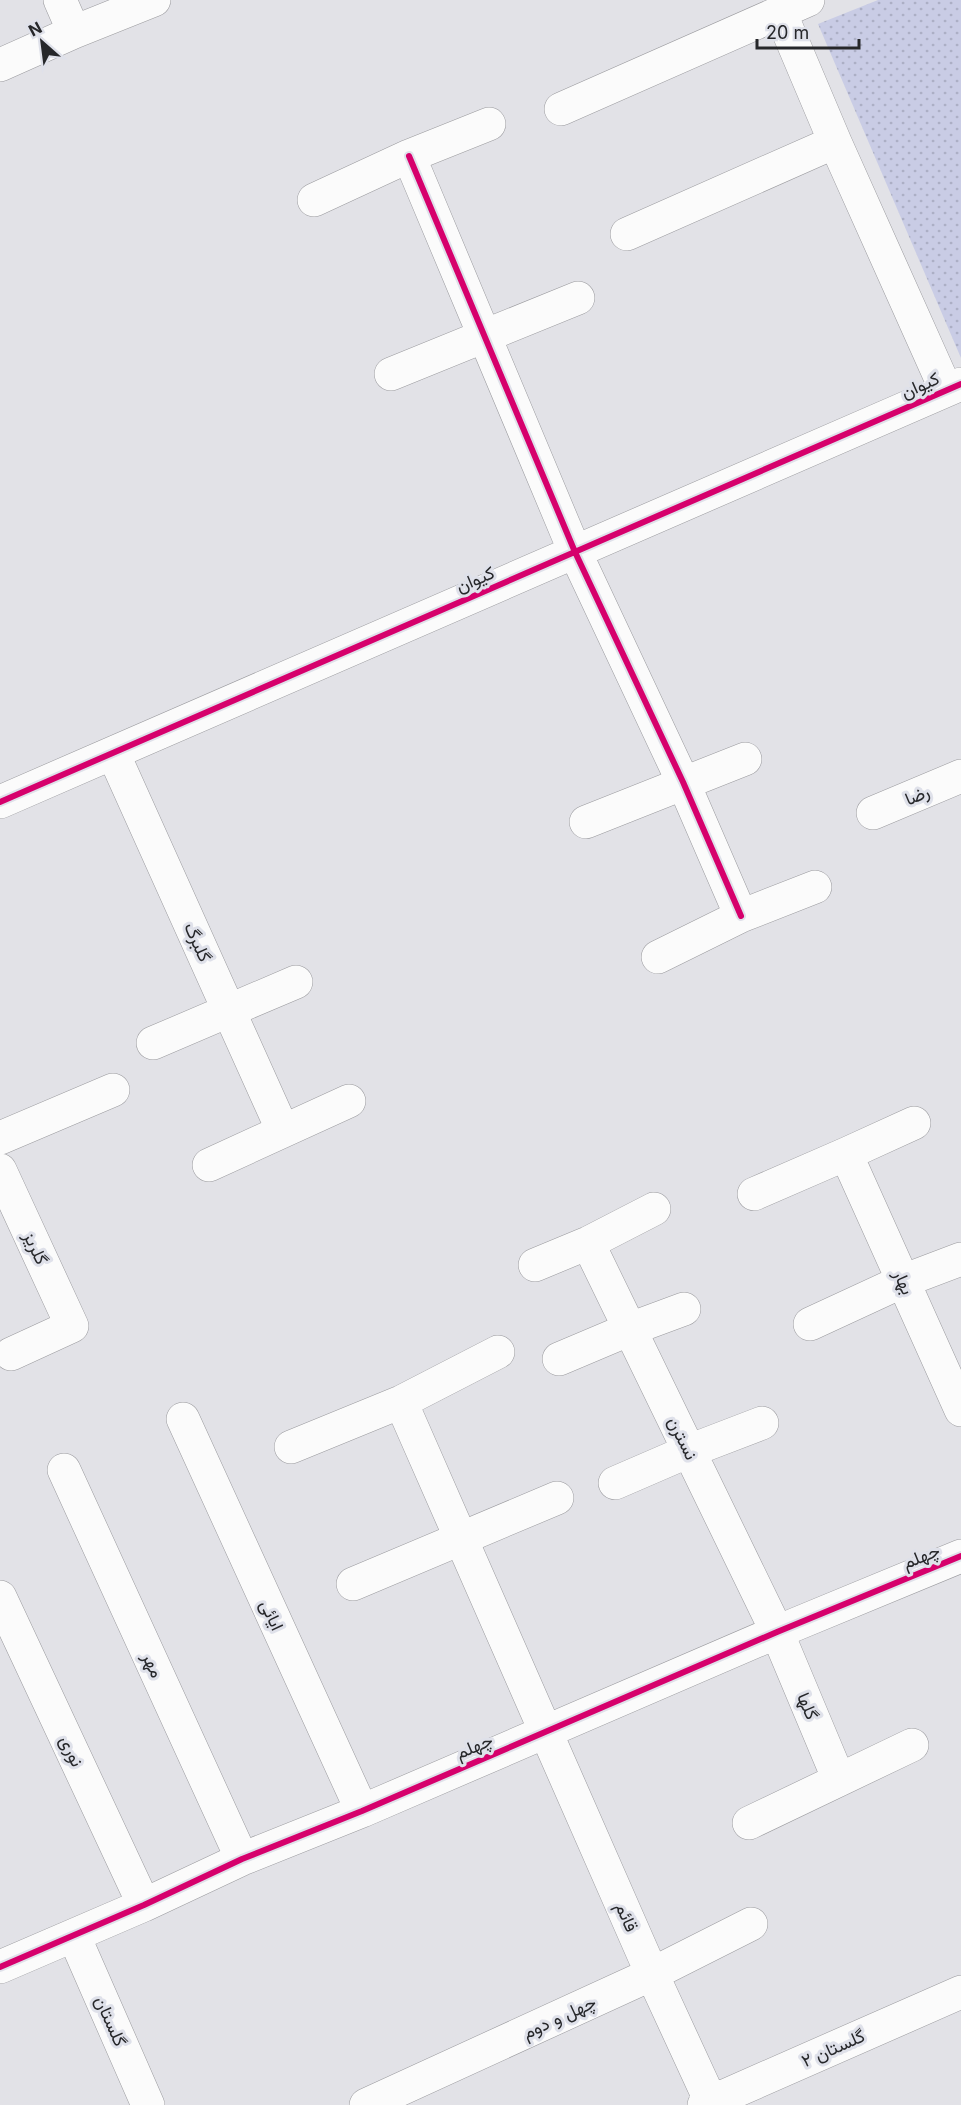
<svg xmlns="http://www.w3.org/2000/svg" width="961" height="2105" viewBox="0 0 961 2105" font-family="Inter,Vazirmatn,sans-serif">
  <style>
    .park { fill: url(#park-dots) }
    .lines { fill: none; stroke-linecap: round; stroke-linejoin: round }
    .minor-casing { stroke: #9a9a9e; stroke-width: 34 }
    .minor { stroke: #fbfbfb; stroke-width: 33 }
    .cycleway-casing { stroke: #dfe1ea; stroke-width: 10 }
    .cycleway { stroke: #d6006c; stroke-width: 6 }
    .labels { text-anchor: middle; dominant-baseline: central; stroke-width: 6; stroke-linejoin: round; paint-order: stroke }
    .street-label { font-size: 18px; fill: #26272a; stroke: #dfe1ea }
  </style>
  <defs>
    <pattern id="park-dots" width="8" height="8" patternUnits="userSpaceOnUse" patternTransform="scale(1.5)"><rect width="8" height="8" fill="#c9cce5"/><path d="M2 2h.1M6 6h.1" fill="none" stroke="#acafc5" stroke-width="1.8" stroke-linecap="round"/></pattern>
  </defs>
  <rect width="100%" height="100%" fill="#e2e2e7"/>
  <!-- park -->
  <path class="park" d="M878 0H961V358L818 24Z"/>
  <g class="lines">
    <!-- minor casing -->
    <g class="minor-casing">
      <path id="minor" d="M60 0 74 32
        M780 12 835 142 946 390
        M0 65 74 32 154 0
        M561 109 808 0
        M409 156 575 552 683 782 741 916
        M314 200 409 156 489 124
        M627 234 835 142
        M391 374 578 298
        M113 753 283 1131
        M0 802 961 384
        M873 813 961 776
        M586 822 745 759
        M658 957 741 916 815 887
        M153 1043 296 982
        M0 1138 113 1090
        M846 1154 961 1410
        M209 1165 349 1101
        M0 1170 72 1326 11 1354
        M754 1194 846 1154 914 1123
        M588 1243 777 1632 839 1780
        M535 1265 588 1243 654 1209
        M810 1324 903 1281 961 1259
        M559 1359 630 1329 684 1309
        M401 1402 652 1974 711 2102
        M183 1419 362 1811
        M291 1447 401 1402 498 1352
        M64 1470 242 1859
        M615 1483 689 1451 762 1423
        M353 1584 557 1498
        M0 1597 144 1905
        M749 1823 912 1745
        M74 1936 148 2105
        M0 1967 144 1905 242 1859 362 1811 777 1632 961 1556
        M366 2105 652 1974 751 1924
        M704 2105 961 1992"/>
    </g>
    <!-- minor -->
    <use href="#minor" class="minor"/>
    <!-- cycleway casing -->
    <g class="cycleway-casing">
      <path id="cycleway" d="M409 156 575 552 683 782 741 916
        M0 802 961 384
        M0 1967 144 1905 242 1859 362 1811 777 1632 961 1556"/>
    </g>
    <!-- cycleway -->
    <use href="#cycleway" class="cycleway"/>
  </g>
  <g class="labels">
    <!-- street labels -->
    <g class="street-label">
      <text transform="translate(920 385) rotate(-24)">کیوان</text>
      <text transform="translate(475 579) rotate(-23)">کیوان</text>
      <text transform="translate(917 795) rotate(-23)">رضا</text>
      <text transform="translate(198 942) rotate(66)">گلبرگ</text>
      <text transform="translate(36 1248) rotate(65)">گلریز</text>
      <text transform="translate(904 1282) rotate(66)">بهار</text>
      <text transform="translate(683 1438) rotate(64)">نسترن</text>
      <text transform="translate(921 1556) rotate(-22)">چهلم</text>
      <text transform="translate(272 1615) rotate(65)">ایائی</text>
      <text transform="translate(153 1665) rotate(65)">مهر</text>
      <text transform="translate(808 1706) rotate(67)">گلها</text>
      <text transform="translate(474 1746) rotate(-23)">چهلم</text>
      <text transform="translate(72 1751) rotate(65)">نوری</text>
      <text transform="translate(627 1917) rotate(66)">قائم</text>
      <text transform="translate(559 2017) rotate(-25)">چهل و دوم</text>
      <text transform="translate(111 2021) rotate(66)">گلستان</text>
      <text transform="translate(833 2048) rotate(-24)">گلستان ۲</text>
    </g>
  </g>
  <!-- north arrow -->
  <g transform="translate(42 42) rotate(332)" stroke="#dfe1ea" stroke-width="4.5" paint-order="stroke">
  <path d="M0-4.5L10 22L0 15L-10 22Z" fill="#26272a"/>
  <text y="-9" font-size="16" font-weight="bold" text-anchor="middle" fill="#26272a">N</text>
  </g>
  <!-- scale -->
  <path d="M757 39v9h102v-9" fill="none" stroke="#26272a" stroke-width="3"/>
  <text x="766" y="39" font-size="18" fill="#26272a" stroke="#dfe1ea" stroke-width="4.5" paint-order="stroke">20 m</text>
</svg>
